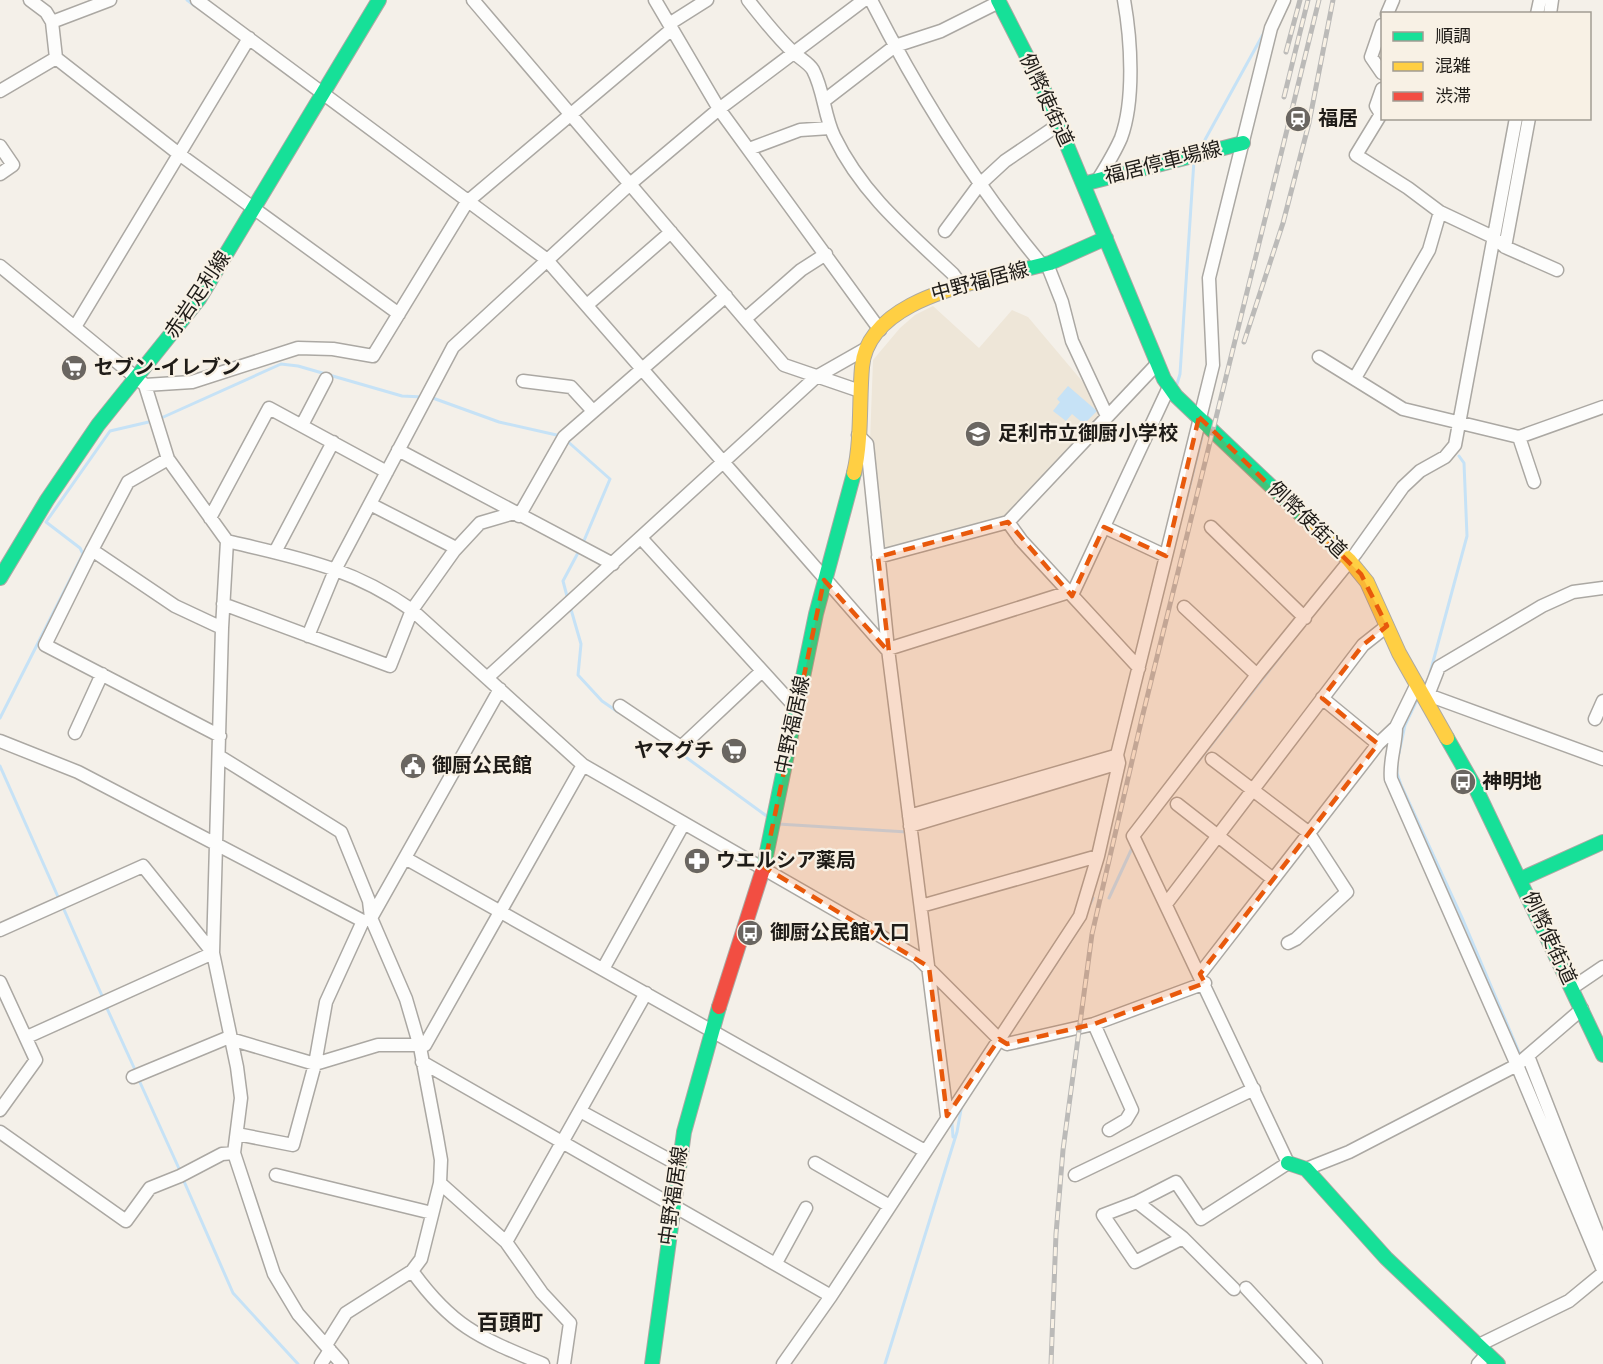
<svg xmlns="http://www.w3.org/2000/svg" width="1603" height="1364" viewBox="0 0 1603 1364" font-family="'Source Sans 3','Noto Sans JP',sans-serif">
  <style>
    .built { fill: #eee6d8 }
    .water { fill: #c6e2f6 }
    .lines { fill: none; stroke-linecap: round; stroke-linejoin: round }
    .stream { stroke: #c6e2f6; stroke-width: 3 }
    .street-casing { stroke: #aba8a3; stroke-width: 15 }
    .fast-casing { stroke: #aba8a3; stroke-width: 16 }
    .slow-casing { stroke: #aba8a3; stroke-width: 16 }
    .jam-casing { stroke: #aba8a3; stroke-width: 16 }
    .street { stroke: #fdfdfc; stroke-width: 12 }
    .fast { stroke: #16e098; stroke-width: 14 }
    .slow { stroke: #ffcf43; stroke-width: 14 }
    .jam { stroke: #f24e42; stroke-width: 14 }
    .rail-casing { stroke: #bbbab8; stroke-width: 5 }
    .rail { stroke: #f8f1e5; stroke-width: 3; stroke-dasharray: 9; stroke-linecap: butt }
    .marked { fill: #e8590c; fill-opacity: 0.2; stroke: #e8590c; stroke-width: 4.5; stroke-dasharray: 12 8; stroke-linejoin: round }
    .labels { text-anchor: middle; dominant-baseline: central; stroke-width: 4.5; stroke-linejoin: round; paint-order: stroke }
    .street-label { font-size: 20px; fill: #1f1c18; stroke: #f8f1e5 }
    .poi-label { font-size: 20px; font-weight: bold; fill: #1f1c18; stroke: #f8f1e5; text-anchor: start }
    .quarter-label { font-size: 22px; font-weight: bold; fill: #1f1c18; stroke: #f8f1e5 }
  </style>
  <rect width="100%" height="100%" fill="#f4f0e9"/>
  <!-- built -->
  <path class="built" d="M933 306 979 348 1012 310 1028 317 1093 394 1103 415 1006 519 882 552 870 442 873 360 900 328 915 315Z"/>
  <!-- water -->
  <path class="water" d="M1068 386 1097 411 1084 424 1072 414 1066 421 1053 411 1060 402 1057 399Z"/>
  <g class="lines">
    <!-- stream -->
    <path class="stream" d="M187 0 195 6
      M1201 147 1266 29
      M1177 384 1180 374 1194 160
      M430 397 499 422 561 436
      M159 419 281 364 298 366 402 396 423 397
      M566 440 610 479 583 543
      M1184 509 1203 433
      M568 600 563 581 580 549
      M570 606 581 644 578 675 602 701 618 712
      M1430 673 1467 536 1464 463 1459 456
      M0 718 83 554 80 548 46 522 110 431 153 421
      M676 750 768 817
      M1399 753 1405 725 1418 698
      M1197 763 1282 654
      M1397 763V773L1401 785 1463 920 1521 1057
      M0 766 59 899
      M778 824 907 832 908 830
      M1109 898 1133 846
      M62 905 103 998
      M1087 910 1093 898
      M1046 979 1081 925
      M105 1004 136 1072
      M1523 1063 1545 1116
      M138 1078 181 1173
      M952 1123 953 1137
      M183 1179 233 1293 298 1364
      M885 1364 957 1132 962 1104"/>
    <!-- street casing -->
    <g class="street-casing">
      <path id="street" d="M30 0 46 12 52 22 110 0
        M197 0 546 259 889 652
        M473 0 784 365 860 391
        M655 0 719 109 880 330
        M748 0C762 18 776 36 793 52 799 58 809 63 813 70 824 91 824 115 834 136 862 194 907 231 953 274L961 285
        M871 0C920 96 974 184 1043 266
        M1387 14 1393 0
        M1537 14 1540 0
        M1550 14 1552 0
        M52 22 56 58 179 154 399 314
        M669 24 707 0
        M1382 25 1371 57 1382 73
        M1382 89 1376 106 1381 114 1356 155 1408 188 1440 212 1493 237 1505 247 1557 270
        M0 91 56 58
        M825 100 895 46 941 31 999 2
        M0 146 13 165 0 174
        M749 149 800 130 830 128
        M1099 178C1107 165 1115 152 1121 138 1135 100 1131 39 1124 0
        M945 231 979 185 1005 161 1058 125
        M1505 247 1529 118
        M1047 264 1062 302 1072 341 1107 416
        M0 266 145 385 168 459 227 541C298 558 351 567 412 610L583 765 917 957 999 1039 1007 1044 1094 1024 1205 983
        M587 305 671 232
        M745 319 801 270 826 254
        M75 327 249 38
        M1319 357 1403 409 1519 437 1603 407
        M1355 378 1429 250 1440 212
        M523 381 571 387 593 411
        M145 385 192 382 298 348 333 349 373 356 467 202 672 29
        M302 425 326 379
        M858 435 867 444 888 649 947 1116
        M1519 437 1534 482
        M398 450 613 564
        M168 459 128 482 92 550 175 606 222 628
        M370 504 456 548
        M519 516 564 437 726 296
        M210 518 269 408 387 472
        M1008 522 1021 540 1139 668
        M1104 527 1166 556
        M1211 527 1305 618
        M641 538 796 708
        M227 541 222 628 213 953 237 1067 241 1098 234 1153 274 1274 298 1314 342 1364
        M92 550 45 645 220 736
        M275 552 333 442
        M878 557 1008 522 1157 364
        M1072 595 1169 387
        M223 604 390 666 412 610 454 551 480 523 514 513
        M1184 607 1257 675
        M308 636 336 568 453 347 630 184 719 109 864 0
        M888 649 1069 592
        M488 677 816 377 867 348
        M1422 693 1428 695 1439 667 1542 606 1573 592 1603 588
        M1428 695 1603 759
        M1322 698 1378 744
        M620 706 681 747 762 671
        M1595 719 1603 701
        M1396 727C1396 745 1389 761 1391 779L1517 1065 1603 1270
        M75 733 102 674
        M0 741 78 772 363 921
        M219 756 341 832 369 901 371 918 406 999 420 1047 437 1137 441 1160 440 1183 421 1259 412 1271 346 1313 326 1345
        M1212 759 1308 832 1347 892 1296 939 1288 943
        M1177 804 1273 879
        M909 816 1115 756
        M910 826 1119 763
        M405 858 925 1151
        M1166 904 1363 645 1387 626
        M921 906 1098 856
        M0 930 143 866 213 953 27 1037
        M603 969 684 823
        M1200 974 1378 744 1396 727 1417 684
        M0 982 36 1060 0 1110
        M1572 988 1603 967
        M1094 1024 1132 1110 1126 1120 1109 1130
        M1528 1056 1603 1248
        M422 1062 831 1296
        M133 1077 227 1038 315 1064 378 1045H425L583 765
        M580 1111 677 1164
        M0 1132 126 1221 150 1188 180 1176 222 1154 234 1153
        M237 1134 293 1145 315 1064 326 1002 363 921 371 918 500 689
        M815 1163 888 1205
        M1306 1169 1349 1152 1517 1065 1582 1009
        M276 1175 432 1213
        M1075 1175 1254 1089
        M440 1183 506 1242 542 1293 570 1323 564 1364
        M1137 1202 1183 1238 1135 1262 1103 1215 1137 1202 1176 1182 1201 1219 1288 1163 1133 836 1257 675 1356 553 1403 487 1420 471 1445 457 1455 445 1516 118
        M1183 1238 1234 1289
        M506 1242 646 993
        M776 1263 806 1208
        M412 1271C453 1328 481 1338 543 1364
        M1246 1288 1316 1364
        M1479 1345 1569 1301 1603 1273
        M321 1364 330 1350
        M783 1364 831 1296 1080 916 1098 856 1119 763 1117 755 1213 365 1209 278 1271 28 1284 0
        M1478 1364 1487 1354"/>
    </g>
    <!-- fast casing -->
    <g class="fast-casing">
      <path id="fast" d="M998 0 1044 90 1164 379 1176 396 1316 529
        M1083 184 1243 143
        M990 278 1050 263 1106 238
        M0 578 47 500 98 425 199 299 379 0
        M1447 738 1476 789 1603 1055
        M764 866 816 614 854 473
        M1521 879 1603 842
        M1288 1163 1306 1169 1386 1258 1498 1364
        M652 1364 684 1132 719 1007"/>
    </g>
    <!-- slow casing -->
    <g class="slow-casing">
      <path id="slow" d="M854 473C862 441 859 400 862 367 867 310 945 289 990 278
        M1316 529 1349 560 1367 582 1399 653 1447 738"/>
    </g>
    <!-- jam casing -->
    <g class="jam-casing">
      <path id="jam" d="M719 1007 764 866"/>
    </g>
    <!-- street -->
    <use href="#street" class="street"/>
    <!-- fast -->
    <use href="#fast" class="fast"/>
    <!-- slow -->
    <use href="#slow" class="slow"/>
    <!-- jam -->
    <use href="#jam" class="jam"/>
    <!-- rail casing -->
    <g class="rail-casing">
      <path id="rail" d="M1286 52 1300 0
        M1284 97 1308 0
        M1244 342 1283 223 1309 123 1333 0
        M1051 1364 1056 1234 1063 1150 1092 934 1142 718 1319 0"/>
    </g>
    <!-- rail -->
    <use href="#rail" class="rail"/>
  </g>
  <!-- marked area -->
  <path class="marked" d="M1199 417 1361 574 1387 626 1363 645 1322 698 1378 744 1200 974 1205 983 1094 1024 1007 1044 999 1039 947 1116 929 967 764 867 824 580 889 652 878 557 1008 522 1072 596 1104 527 1166 556Z"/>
  <!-- icons -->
  <defs>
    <g id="station-disc" transform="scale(1.35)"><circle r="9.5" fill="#6a6661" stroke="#f8f1e5"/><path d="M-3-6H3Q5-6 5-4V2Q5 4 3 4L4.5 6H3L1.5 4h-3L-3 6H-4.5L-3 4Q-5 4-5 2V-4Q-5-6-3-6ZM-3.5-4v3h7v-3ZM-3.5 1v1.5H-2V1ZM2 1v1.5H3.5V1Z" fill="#fff"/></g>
    <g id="supermarket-disc" transform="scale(1.35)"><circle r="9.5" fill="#6a6661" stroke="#f8f1e5"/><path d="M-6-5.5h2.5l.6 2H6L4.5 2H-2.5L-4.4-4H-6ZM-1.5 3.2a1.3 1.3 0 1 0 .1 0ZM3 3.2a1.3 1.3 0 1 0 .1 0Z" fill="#fff"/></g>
    <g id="school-disc" transform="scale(1.35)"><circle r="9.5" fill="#6a6661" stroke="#f8f1e5"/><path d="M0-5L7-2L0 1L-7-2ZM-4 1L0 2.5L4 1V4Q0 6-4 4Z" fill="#fff"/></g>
    <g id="civic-disc" transform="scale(1.35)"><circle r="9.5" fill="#6a6661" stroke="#f8f1e5"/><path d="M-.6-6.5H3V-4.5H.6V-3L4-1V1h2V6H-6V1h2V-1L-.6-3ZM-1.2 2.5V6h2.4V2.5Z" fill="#fff"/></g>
    <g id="bus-disc" transform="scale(1.35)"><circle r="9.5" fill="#6a6661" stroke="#f8f1e5"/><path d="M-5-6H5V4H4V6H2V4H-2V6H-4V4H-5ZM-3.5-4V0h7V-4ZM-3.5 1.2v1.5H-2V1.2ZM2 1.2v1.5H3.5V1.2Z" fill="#fff"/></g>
    <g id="pharmacy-disc" transform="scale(1.35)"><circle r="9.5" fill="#6a6661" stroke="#f8f1e5"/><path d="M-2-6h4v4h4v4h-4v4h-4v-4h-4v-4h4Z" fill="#fff"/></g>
  </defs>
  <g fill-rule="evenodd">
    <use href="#station-disc" x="1298" y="119"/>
    <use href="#supermarket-disc" x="74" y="368"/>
    <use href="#school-disc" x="978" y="434"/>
    <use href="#supermarket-disc" x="734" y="751"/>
    <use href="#civic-disc" x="413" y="766"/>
    <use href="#bus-disc" x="1463" y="782"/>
    <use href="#pharmacy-disc" x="697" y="861"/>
    <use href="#bus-disc" x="750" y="933"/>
  </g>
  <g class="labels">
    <!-- street labels -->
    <g class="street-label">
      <text transform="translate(1046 100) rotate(65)">例幣使街道</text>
      <text transform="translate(1163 163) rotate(-14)">福居停車場線</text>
      <text transform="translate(980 282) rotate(-15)">中野福居線</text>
      <text transform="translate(198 295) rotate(-56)">赤岩足利線</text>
      <text transform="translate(1307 520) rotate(44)">例幣使街道</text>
      <text transform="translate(793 725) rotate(-78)">中野福居線</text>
      <text transform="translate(1549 938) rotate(65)">例幣使街道</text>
      <text transform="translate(674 1196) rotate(-82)">中野福居線</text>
    </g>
    <!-- poi labels -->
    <g class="poi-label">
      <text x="1318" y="119">福居</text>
      <text x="94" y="368">セブン-イレブン</text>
      <text x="998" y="434">足利市立御厨小学校</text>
      <text x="714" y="751" text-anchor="end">ヤマグチ</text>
      <text x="432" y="766">御厨公民館</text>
      <text x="1482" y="782">神明地</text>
      <text x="716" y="861">ウエルシア薬局</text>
      <text x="770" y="933">御厨公民館入口</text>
    </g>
    <!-- quarter labels -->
    <g class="quarter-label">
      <text x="510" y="1323">百頭町</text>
    </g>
  </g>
  <!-- legend -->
  <rect x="1381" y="12" width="210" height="108" fill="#f8f1e5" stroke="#a19c93" stroke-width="1.5"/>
  <rect x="1393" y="32" width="30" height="9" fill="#16e098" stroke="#a19c93" stroke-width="1.5"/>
  <text x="1435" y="42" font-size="18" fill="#1f1c18">順調</text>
  <rect x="1393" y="62" width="30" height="9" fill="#ffcf43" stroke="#a19c93" stroke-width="1.5"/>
  <text x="1435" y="72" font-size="18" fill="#1f1c18">混雑</text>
  <rect x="1393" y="92" width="30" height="9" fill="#f24e42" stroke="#a19c93" stroke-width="1.5"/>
  <text x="1435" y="102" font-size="18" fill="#1f1c18">渋滞</text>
</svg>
